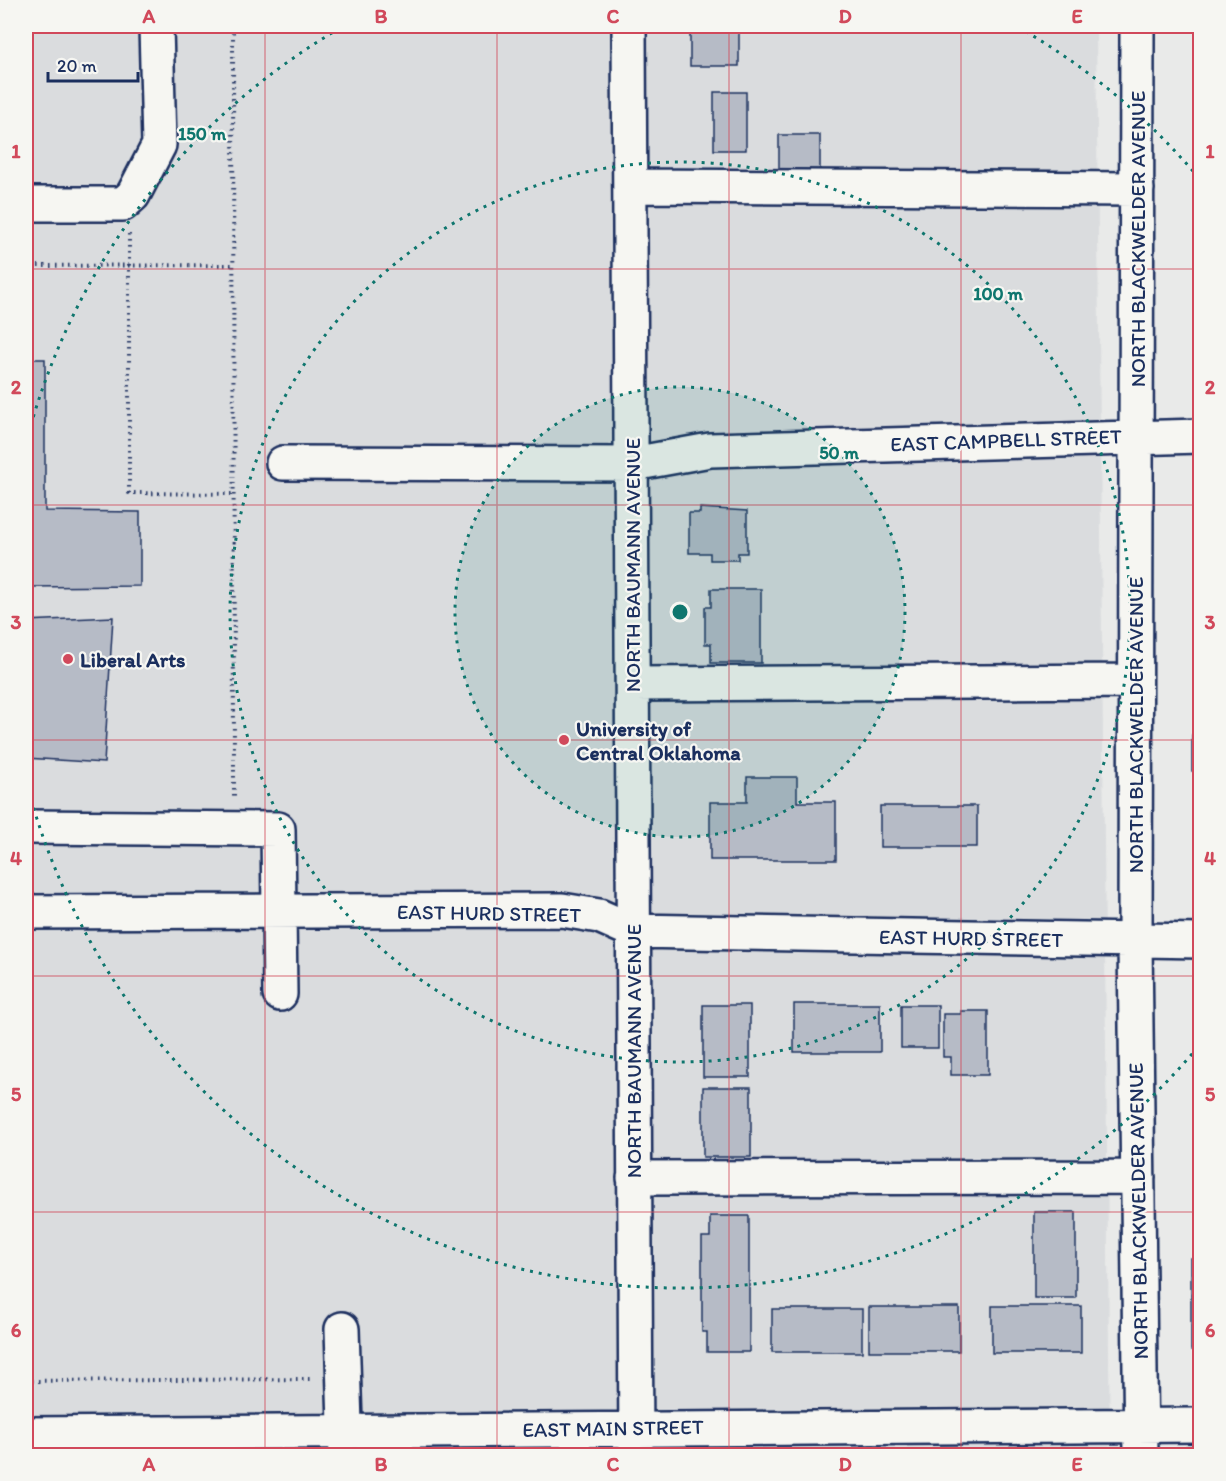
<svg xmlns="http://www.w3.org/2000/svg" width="1226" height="1481" viewBox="0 0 1226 1481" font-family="Itim,sans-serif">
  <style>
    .built { fill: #dadcde }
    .building { fill: #b6bbc6; stroke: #1b2f5e; stroke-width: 1.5 }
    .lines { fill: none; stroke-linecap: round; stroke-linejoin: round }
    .minor-casing { stroke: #1b2f5e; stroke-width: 38 }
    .path { stroke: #1b2f5e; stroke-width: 4; stroke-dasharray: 1.5 4.5; stroke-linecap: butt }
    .minor { stroke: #f6f6f2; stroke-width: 33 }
    .grid { fill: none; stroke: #d1495b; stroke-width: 1.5; stroke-opacity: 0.55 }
    .ring { fill: none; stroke: #0f766e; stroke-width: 3; stroke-dasharray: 3 6 }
    .poi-dot { fill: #d1495b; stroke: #f6f6f2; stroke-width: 2 }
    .labels { text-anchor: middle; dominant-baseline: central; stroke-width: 4.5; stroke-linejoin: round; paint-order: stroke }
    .street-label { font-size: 21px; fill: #1b2f5e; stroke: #f6f6f2 }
    .poi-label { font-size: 21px; font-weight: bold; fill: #1b2f5e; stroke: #f6f6f2; text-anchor: start }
    .centre { fill: #0f766e; stroke: #f6f6f2; stroke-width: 3 }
    .ring-label { font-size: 18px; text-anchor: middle; font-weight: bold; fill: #0f766e; stroke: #f6f6f2; stroke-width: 4.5; stroke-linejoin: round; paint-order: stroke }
    .neatline { fill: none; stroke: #d1495b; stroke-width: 2 }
    .grid-label { font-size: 20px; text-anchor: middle; font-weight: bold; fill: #d1495b }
  </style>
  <rect width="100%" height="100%" fill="#e9eae9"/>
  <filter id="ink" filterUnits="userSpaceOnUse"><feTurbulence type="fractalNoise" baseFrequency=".0167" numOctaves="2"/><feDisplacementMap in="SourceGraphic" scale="12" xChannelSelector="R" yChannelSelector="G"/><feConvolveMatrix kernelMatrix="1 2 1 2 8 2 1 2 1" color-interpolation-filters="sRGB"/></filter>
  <g filter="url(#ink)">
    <!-- built -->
    <path class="built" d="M26 26H1096L1110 1455H26Z"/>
    <!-- building -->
    <path class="building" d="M690 26H739V66H690Z
      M714 92H746V150H714Z
      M779 135H820V175H779Z
      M26 359H45V511L140 512V586L26 587Z
      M700 508 747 511V553H738V560H710V553H689V513H700Z
      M711 589H761V663H711V644H705V607H711Z
      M113 617 104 763 26 758V621Z
      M1192 735H1200V771H1192Z
      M747 777H797V802H836V860H710V802H747Z
      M880 806H977V847H880Z
      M794 1004H880V1052H794Z
      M703 1005H750V1077H703Z
      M901 1005H938V1048H901Z
      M961 1011H988V1075H951V1057H943V1014H961Z
      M703 1087H751V1157H703Z
      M1034 1212H1076V1298H1034Z
      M710 1216H749V1352H707V1332H702V1237H710Z
      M1191 1258H1200V1350H1191Z
      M992 1306H1081V1353H992Z
      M869 1307H959V1351H869Z
      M772 1309H862V1352H772Z"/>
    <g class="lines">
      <!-- minor casing -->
      <g class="minor-casing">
        <path id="minor" d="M629 26 636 1456
          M1137 26 1135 941 1141 1456
          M630 186 1137 189
          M26 204H123L133 195 159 145 156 26
          M283 463 633 464 710 450 1200 436
          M633 684 1135 681
          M26 827 278 829 280 994
          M26 912 562 910 599 916 633 931 1200 941
          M634 1178 1138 1177
          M342 1329 346 1456
          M26 1434 1200 1425"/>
      </g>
      <!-- path -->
      <path class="path" d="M233 26 234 799
        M129 234V493L235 494
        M26 266 234 265
        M26 1381 313 1379"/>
      <!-- minor -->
      <use href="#minor" class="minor"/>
    </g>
  </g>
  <!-- grid -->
  <path class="grid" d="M265 26V1456M497 26V1456M729 26V1456M961 26V1456M26 269H1200M26 505H1200M26 740H1200M26 976H1200M26 1212H1200"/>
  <!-- distance rings -->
  <circle cx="680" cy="612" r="225" fill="#0f766e" fill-opacity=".12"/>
  <g class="ring">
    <circle cx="680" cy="612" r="225"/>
    <circle cx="680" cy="612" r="450"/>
    <path d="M1198 1047A676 676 0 0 1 26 781M26 443A676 676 0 0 1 342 27M1018 27A676 676 0 0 1 1198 177"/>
  </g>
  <!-- markers -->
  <g class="poi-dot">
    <circle cx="68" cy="659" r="6"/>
    <circle cx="564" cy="740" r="6"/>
  </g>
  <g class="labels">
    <!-- street labels -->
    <g class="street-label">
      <text transform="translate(1137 239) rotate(-90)">NORTH BLACKWELDER AVENUE</text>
      <text transform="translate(1006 440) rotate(-2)">EAST CAMPBELL STREET</text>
      <text transform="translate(632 565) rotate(-90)">NORTH BAUMANN AVENUE</text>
      <text transform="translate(1135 725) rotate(-90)">NORTH BLACKWELDER AVENUE</text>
      <text transform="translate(489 913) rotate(1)">EAST HURD STREET</text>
      <text transform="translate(971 938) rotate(1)">EAST HURD STREET</text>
      <text transform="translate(633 1051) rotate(-90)">NORTH BAUMANN AVENUE</text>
      <text transform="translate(1138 1211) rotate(-91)">NORTH BLACKWELDER AVENUE</text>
      <text transform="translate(613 1428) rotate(-1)">EAST MAIN STREET</text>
    </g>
    <!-- poi labels -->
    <g class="poi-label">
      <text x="80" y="659">Liberal Arts</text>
      <text x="576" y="728">University of<tspan x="576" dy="24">Central Oklahoma</tspan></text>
    </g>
  </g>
  <circle cx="680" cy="612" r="9" class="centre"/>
  <g class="ring-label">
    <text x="202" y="140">150 m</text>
    <text x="998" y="300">100 m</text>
    <text x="839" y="459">50 m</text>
  </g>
  <!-- margin -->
  <rect width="1226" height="1481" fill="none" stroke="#f6f6f2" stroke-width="66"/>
  <!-- scale -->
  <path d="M48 72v9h90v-9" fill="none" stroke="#1b2f5e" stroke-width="3"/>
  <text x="57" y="72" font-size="18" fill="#1b2f5e" stroke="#f6f6f2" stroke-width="4.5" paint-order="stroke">20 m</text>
  <rect x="33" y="33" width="1160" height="1415" class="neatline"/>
  <g class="grid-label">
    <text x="149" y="23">A</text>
    <text x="381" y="23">B</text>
    <text x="613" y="23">C</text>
    <text x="845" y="23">D</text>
    <text x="1077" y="23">E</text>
    <text x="16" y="158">1</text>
    <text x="1210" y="158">1</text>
    <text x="16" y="394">2</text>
    <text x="1210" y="394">2</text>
    <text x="16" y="629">3</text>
    <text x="1210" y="629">3</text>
    <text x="16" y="865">4</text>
    <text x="1210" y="865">4</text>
    <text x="16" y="1101">5</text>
    <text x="1210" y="1101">5</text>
    <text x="16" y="1337">6</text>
    <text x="1210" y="1337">6</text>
    <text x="149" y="1471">A</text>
    <text x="381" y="1471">B</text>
    <text x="613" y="1471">C</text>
    <text x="845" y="1471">D</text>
    <text x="1077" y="1471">E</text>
  </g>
</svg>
